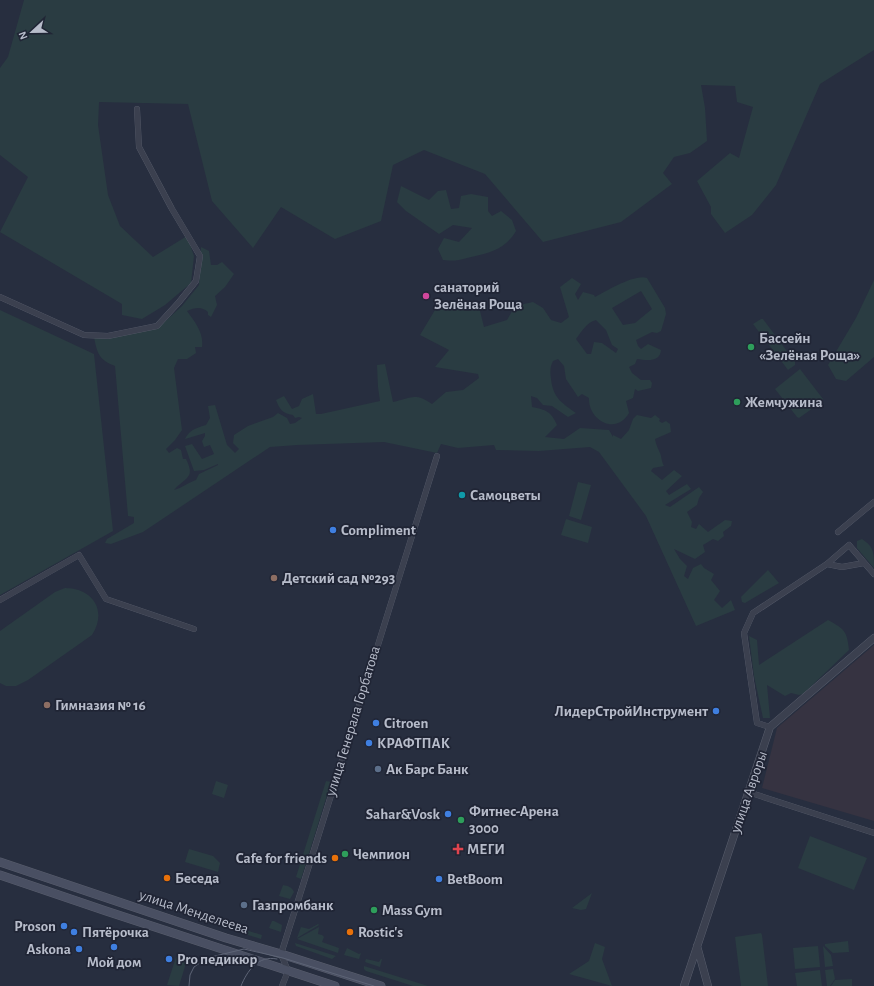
<svg xmlns="http://www.w3.org/2000/svg" width="874" height="986" viewBox="0 0 874 986" font-family="'Alegreya Sans',sans-serif">
  <style>
    .medical { fill: #363341 }
    .green { fill: #2a3c42; fill-rule: evenodd }
    .lines { fill: none; stroke-linecap: round; stroke-linejoin: round }
    .minor-casing { stroke: #595e6d; stroke-width: 6 }
    .tertiary-casing { stroke: #595e6d; stroke-width: 8 }
    .secondary-casing { stroke: #595e6d; stroke-width: 9 }
    .minor { stroke: #3b404f; stroke-width: 5.5 }
    .tertiary { stroke: #3b404f; stroke-width: 7 }
    .secondary { stroke: #494f62; stroke-width: 8 }
    .tram { stroke: #5d6476; stroke-width: 1 }
    .hotel-dot { fill: #d1479c; stroke: #202535; stroke-width: 1.5 }
    .leisure-dot { fill: #2e9e5b; stroke: #202535; stroke-width: 1.5 }
    .culture-dot { fill: #0f9aa8; stroke: #202535; stroke-width: 1.5 }
    .shop-dot { fill: #3f7fe0; stroke: #202535; stroke-width: 1.5 }
    .education-dot { fill: #8d6e63; stroke: #202535; stroke-width: 1.5 }
    .service-dot { fill: #5c6f8a; stroke: #202535; stroke-width: 1.5 }
    .health-dot { fill: #e0444e; stroke: #202535; stroke-width: 1.5 }
    .food-dot { fill: #e8710a; stroke: #202535; stroke-width: 1.5 }
    .labels { text-anchor: middle; dominant-baseline: central; stroke-width: 3.5; stroke-linejoin: round; paint-order: stroke }
    .poi-label { font-size: 15px; font-weight: bold; fill: #b7bcca; stroke: #202535; text-anchor: start }
    .street-label { font-size: 15px; fill: #b7bcca; stroke: #202535 }
  </style>
  <rect width="100%" height="100%" fill="#272e3f"/>
  <!-- medical -->
  <path class="medical" d="M874 645V821L762 788 777 728Z"/>
  <!-- green -->
  <path class="green" d="M24 0H874V50L820 84 776 185 752 215 725 233 711 214V207L697 181 730 153 739 158 753 107 737 102 735 86 701 85 705 108 707 141 690 153 674 157 663 173 672 184 621 222 543 242 485 174 424 150 393 165 381 221 335 239 281 207 253 248 212 201 188 104 99 102 98 125 108 195 120 226 153 257 187 236 194 256 191 283 165 305 142 319 122 315V304L0 232 28 177 0 155V68L8 57Z
    M401 186 429 200 438 191 446 190 451 209 459 208 461 196 471 194 488 197V211L492 216 501 211 512 220 516 231C504 251 488 253 467 258 455 261 455 261 443 260L438 249 444 238 459 242 472 228 453 225 439 234 406 211 397 202Z
    M201 247 209 251 211 265H217L222 262 234 274 225 287 215 296 217 305 211 317 208 315V312C201 306 195 308 187 311 195 322 204 333 202 347H195L196 353 187 359H178L174 368 182 430 175 440 166 449 169 453 177 448 181 450 183 459H186C196 479 185 477 174 490 182 488 189 482 196 480L199 474 218 465V464L204 470 194 471 185 446 192 444 202 459 214 454 210 445 204 447 202 441 205 436V433L185 439C189 430 196 428 206 425L210 418 208 406 215 405 227 445 235 453 239 449 233 443 234 435 248 426 273 417 278 413 287 418 290 424 295 423 302 418 299 417 295 418 293 415C282 413 280 410 276 400L284 396 292 409 299 406 302 399 313 394 316 414H321L380 401 378 387 377 365 385 364 393 402C411 398 415 392 432 404L446 392 463 390 479 378 478 374 435 367 449 350 420 335 438 305 479 307 484 327 507 320 515 306 533 302 543 308 551 320 561 323 569 317 560 287 572 278 581 284 575 294 578 300 583 292 594 295 595 297C606 291 636 273 647 278L665 308 666 314 661 331 657 333 652 332 636 340 638 346 641 349 648 344 661 350C660 363 646 360 637 359L635 364 629 367 632 373 641 380H650L652 383 651 388 638 391 635 389 633 398 626 401 629 413C616 436 588 420 589 398L582 394 578 397 566 379 564 366 558 359 553 361C550 367 550 371 551 379 553 398 562 403 576 413L568 417 552 406 543 405 537 398 531 396 532 407C546 410 551 411 557 425L545 437 564 439 580 428 609 430 613 437V435L621 439 629 430 633 419 637 415 651 418 655 415 660 419 659 421 662 423 666 421 670 424 671 432 655 439C656 445 658 448 660 453 662 458 661 460 664 466L653 468 651 471 662 480 674 470 682 476 666 491 669 495 687 484 691 489 665 505 670 507 699 487 703 492 699 498 697 505 687 512 692 522 691 527 696 529 699 524 708 532 725 520 732 521 731 526 723 532 724 536 718 541 713 539 703 545 705 552 695 559 674 549 680 559 687 566 684 576 688 579 693 568 701 564 704 568 714 574 711 580 720 591 714 600 722 608 731 600 735 610 696 626 646 516 599 452 590 447 539 451 496 450 494 445 458 448 441 444 437 453 384 442 297 445 270 447 143 532 111 544 105 543 107 539 134 523V517L128 516 115 366C99 360 97 353 94 337L159 327 182 306 199 285ZM641 291 652 309 635 323 623 325 612 308ZM596 320 606 330 612 345 618 349 616 353 602 343 594 342 591 354H587L576 339C582 331 586 323 596 320Z
    M874 280V357L846 381 836 379 828 365 856 318Z
    M0 310 94 354 113 531 0 595Z
    M761 319H763L795 362V365L788 370 753 324Z
    M800 369 823 399V401L799 418 797 417 775 389Z
    M578 482 591 485 581 520 569 516Z
    M566 519 592 527 588 543 561 535Z
    M862 539C874 547 874 552 874 568L857 548V541Z
    M768 570 779 583 745 603 742 602 741 597Z
    M65 588C92 588 108 610 92 635L28 680 16 686H6L0 683V631L55 592Z
    M828 620C844 629 847 630 849 650L803 694 799 695 791 693 785 696 767 685 770 718H763L754 676 749 636 757 640 759 665Z
    M216 781 228 785 224 798 212 794Z
    M326 781 331 782 301 879 296 877Z
    M810 836 867 858 854 890 798 868Z
    M189 849 213 856 220 863 218 872 185 862Z
    M283 885C288 886 292 887 294 892L290 899 279 896Z
    M592 893 586 909 581 910 572 908Z
    M272 921H274L282 925 281 932 269 928Z
    M318 924 319 925 297 938 301 927 309 929Z
    M229 925 262 935 261 939 245 934 246 931Z
    M319 927 318 934 322 935 324 937 322 942 339 948 338 953 297 939Z
    M761 933 762 935 768 986H741L735 937Z
    M848 941 849 952 833 953 825 946V944Z
    M295 943 336 956 332 959 296 946Z
    M595 943 605 947 602 959 612 986 569 974 589 961Z
    M818 946 820 967 795 969 793 948Z
    M823 946 831 955 833 966 825 967Z
    M347 948 359 954 361 953 359 959 344 955Z
    M176 957 187 960 179 986 167 985Z
    M366 959 379 962 381 959H382L380 967 365 962Z
    M364 966 428 986H413L366 971 364 969Z
    M833 969 835 979 830 986H827L825 970Z
    M820 970 822 986H797L795 973Z
    M852 979V986H831L835 980Z"/>
  <g class="lines">
    <!-- minor casing -->
    <g class="minor-casing">
      <path id="minor" d="M0 297 84 335 108 336 157 326 179 302 196 281 200 256 172 209 139 147 137 109
        M838 532 874 502
        M827 564 842 567 864 563
        M0 600 79 555 106 599 194 629
        M770 727 757 723 744 633 753 613 827 564 849 545 874 574
        M748 792 874 833
        M282 986 288 971 281 954 303 885 437 456"/>
    </g>
    <!-- tertiary casing -->
    <g class="tertiary-casing">
      <path id="tertiary" d="M697 946 708 986
        M684 986 770 727 874 638"/>
    </g>
    <!-- secondary casing -->
    <g class="secondary-casing">
      <path id="secondary" d="M0 862 226 938 281 954 381 986
        M0 875 106 911 335 986"/>
    </g>
    <!-- minor -->
    <use href="#minor" class="minor"/>
    <!-- tertiary -->
    <use href="#tertiary" class="tertiary"/>
    <!-- secondary -->
    <use href="#secondary" class="secondary"/>
    <!-- tram -->
    <path class="tram" d="M189 986 190 975 194 967 207 958 244 949 283 958 374 986
      M241 986C247 971 258 955 277 959"/>
  </g>
  <!-- markers -->
  <circle class="hotel-dot" cx="426" cy="296" r="4"/>
  <g class="leisure-dot">
    <circle cx="751" cy="347" r="4"/>
    <circle cx="737" cy="402" r="4"/>
    <circle cx="461" cy="820" r="4"/>
    <circle cx="345" cy="854" r="4"/>
    <circle cx="374" cy="910" r="4"/>
  </g>
  <circle class="culture-dot" cx="462" cy="495" r="4"/>
  <g class="shop-dot">
    <circle cx="333" cy="530" r="4"/>
    <circle cx="716" cy="711" r="4"/>
    <circle cx="376" cy="723" r="4"/>
    <circle cx="369" cy="743" r="4"/>
    <circle cx="448" cy="814" r="4"/>
    <circle cx="439" cy="879" r="4"/>
    <circle cx="64" cy="926" r="4"/>
    <circle cx="74" cy="932" r="4"/>
    <circle cx="114" cy="947" r="4"/>
    <circle cx="79" cy="949" r="4"/>
    <circle cx="169" cy="959" r="4"/>
  </g>
  <g class="education-dot">
    <circle cx="274" cy="578" r="4"/>
    <circle cx="47" cy="705" r="4"/>
  </g>
  <g class="service-dot">
    <circle cx="378" cy="769" r="4"/>
    <circle cx="244" cy="905" r="4"/>
  </g>
  <path class="health-dot" d="M456 843h4v4h4v4h-4v4h-4v-4h-4v-4h4z"/>
  <g class="food-dot">
    <circle cx="335" cy="858" r="4"/>
    <circle cx="167" cy="878" r="4"/>
    <circle cx="350" cy="932" r="4"/>
  </g>
  <g class="labels">
    <!-- poi labels -->
    <g class="poi-label">
      <text x="434" y="287">санаторий<tspan x="434" dy="17">Зелёная Роща</tspan></text>
      <text x="759" y="338">Бассейн<tspan x="759" dy="17">«Зелёная Роща»</tspan></text>
      <text x="745" y="402">Жемчужина</text>
      <text x="470" y="495">Самоцветы</text>
      <text x="341" y="530">Compliment</text>
      <text x="282" y="578">Детский сад №293</text>
      <text x="55" y="705">Гимназия № 16</text>
      <text x="708" y="711" text-anchor="end">ЛидерСтройИнструмент</text>
      <text x="384" y="723">Citroen</text>
      <text x="377" y="743">КРАФТПАК</text>
      <text x="386" y="769">Ак Барс Банк</text>
      <text x="469" y="811">Фитнес-Арена<tspan x="469" dy="17">3000</tspan></text>
      <text x="440" y="814" text-anchor="end">Sahar&amp;Vosk</text>
      <text x="467" y="849">МЕГИ</text>
      <text x="353" y="854">Чемпион</text>
      <text x="327" y="858" text-anchor="end">Cafe for friends</text>
      <text x="175" y="878">Беседа</text>
      <text x="447" y="879">BetBoom</text>
      <text x="252" y="905">Газпромбанк</text>
      <text x="382" y="910">Mass Gym</text>
      <text x="56" y="926" text-anchor="end">Proson</text>
      <text x="82" y="932">Пятёрочка</text>
      <text x="358" y="932">Rostic's</text>
      <text x="71" y="949" text-anchor="end">Askona</text>
      <text x="177" y="959">Pro педикюр</text>
      <text x="114" y="962" text-anchor="middle">Мой дом</text>
    </g>
    <!-- street labels -->
    <g class="street-label">
      <text transform="translate(353 721) rotate(-73)">улица Генерала Горбатова</text>
      <text transform="translate(749 792) rotate(-71)">улица Авроры</text>
      <text transform="translate(194 912) rotate(18)">улица Менделеева</text>
    </g>
  </g>
  <!-- north arrow -->
  <g transform="translate(32 32) rotate(248)" stroke="#202535" stroke-width="3" paint-order="stroke">
  <path d="M0-3L7 15L0 10L-7 15Z" fill="#b7bcca"/>
  <text y="-6" font-size="11" font-weight="bold" text-anchor="middle" fill="#b7bcca">N</text>
  </g>
</svg>
